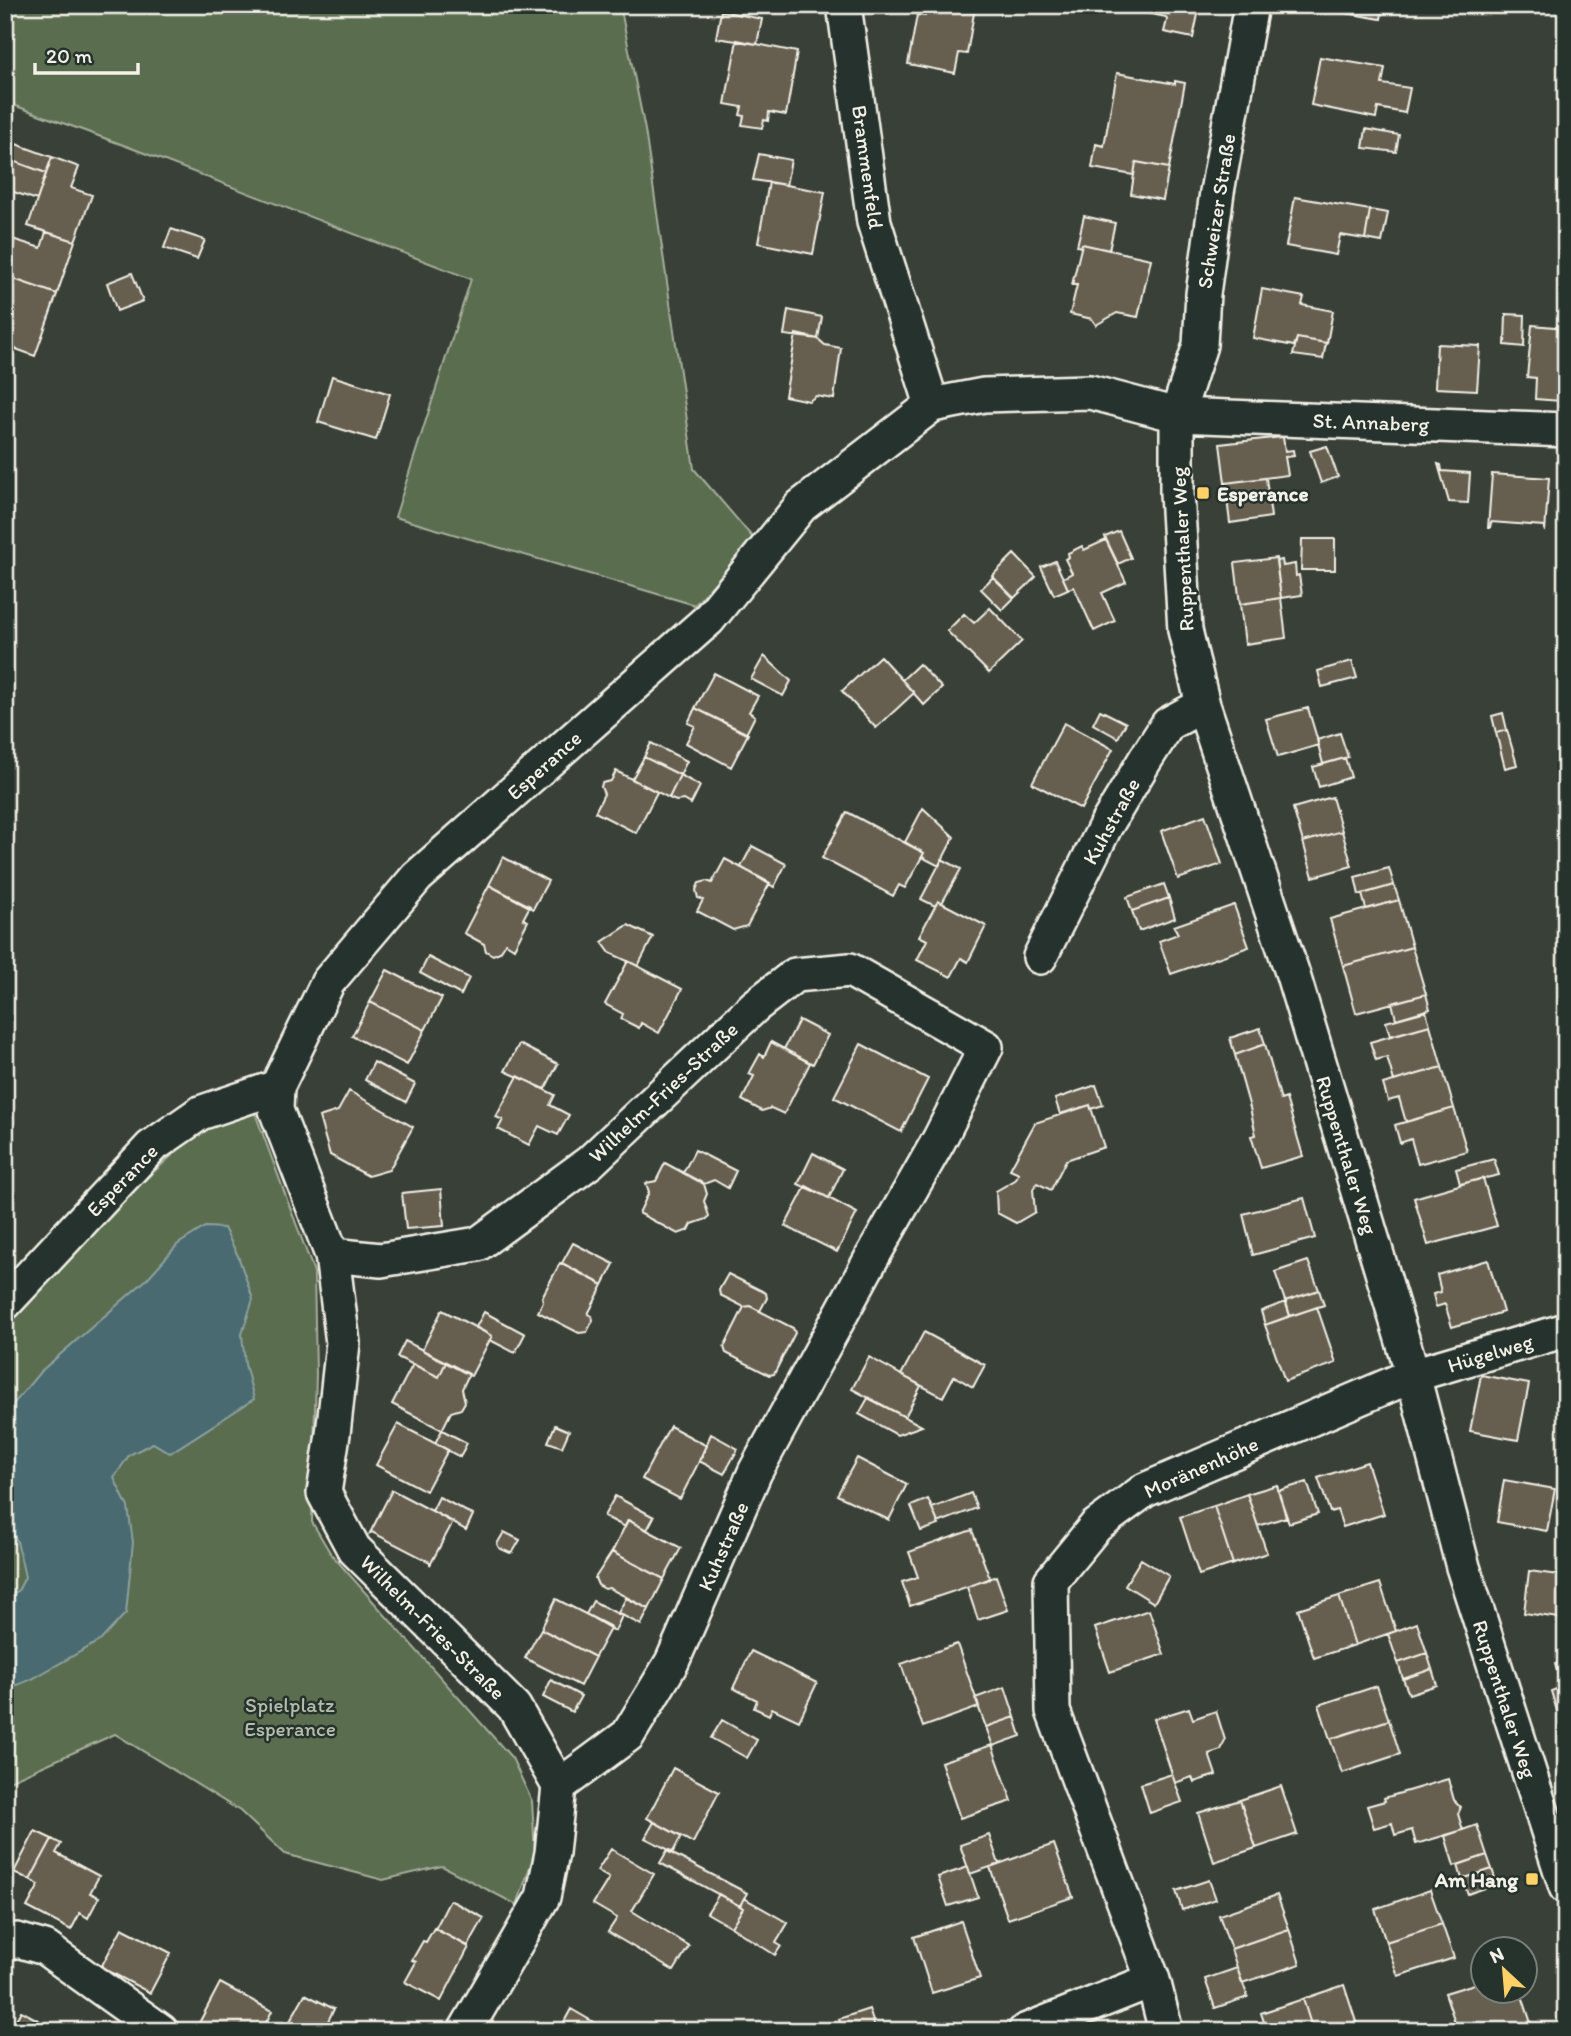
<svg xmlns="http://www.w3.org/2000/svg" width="1571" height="2036" viewBox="0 0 1571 2036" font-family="Itim,sans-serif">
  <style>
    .green { fill: #5a6d50; stroke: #a7af9c; stroke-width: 2 }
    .water { fill: #496b70; stroke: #8da1a0; stroke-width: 2 }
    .building { fill: #665f4f; stroke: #f4f1e8; stroke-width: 2 }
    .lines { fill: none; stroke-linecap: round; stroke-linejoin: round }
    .minor-casing { stroke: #f4f1e8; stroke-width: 38 }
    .minor { stroke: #26332d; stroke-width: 33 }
    .poi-dot { fill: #ffd166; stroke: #26332d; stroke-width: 2.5 }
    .labels { text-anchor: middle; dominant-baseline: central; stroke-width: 5; stroke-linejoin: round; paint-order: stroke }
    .street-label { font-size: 21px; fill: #f4f1e8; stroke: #26332d }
    .poi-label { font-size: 21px; font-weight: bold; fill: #f4f1e8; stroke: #26332d; text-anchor: start }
    .park-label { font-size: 21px; fill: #b6bcab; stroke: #26332d }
  </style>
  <rect width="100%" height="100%" fill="#394037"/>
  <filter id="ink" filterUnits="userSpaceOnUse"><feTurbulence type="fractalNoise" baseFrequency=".0143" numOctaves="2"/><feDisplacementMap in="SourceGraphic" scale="14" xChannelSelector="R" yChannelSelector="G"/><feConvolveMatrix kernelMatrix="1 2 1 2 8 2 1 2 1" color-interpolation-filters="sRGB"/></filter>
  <g filter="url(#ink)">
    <!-- green -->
    <path class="green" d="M5 5H620L645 130 694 469 754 539 695 605 395 517 471 279 126 146 5 102Z
      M255 1113 314 1272 316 1374 312 1522 331 1554 512 1758 532 1801 535 1852 517 1905 442 1866 383 1880 285 1854 240 1811 115 1734 5 1783V1323L125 1198 201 1129Z"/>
    <!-- water -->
    <path class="water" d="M205 1227 224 1228 238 1256 253 1299 242 1334 245 1364 254 1399 170 1453 153 1443 129 1455 114 1478 128 1507 133 1542 126 1613 101 1640 32 1679 5 1690V1597L18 1591 25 1577 17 1541 5 1518V1414L40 1372 146 1280 178 1244Z"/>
    <!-- building -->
    <path class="building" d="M927 5 975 7 967 54 959 53 955 73 908 64 917 15 925 16Z
      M1133 5H1200L1193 38 1164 32 1167 20 1166 17 1132 10Z
      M1322 5H1383L1381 19 1322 9Z
      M721 11 762 19 757 44 716 38Z
      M737 40 797 52 786 115 769 112 768 121 764 120 762 128 742 125 744 116 740 115 742 107 725 104Z
      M1320 57 1385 68 1382 84 1410 88 1405 113 1378 108 1376 118 1311 105Z
      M1117 73 1175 84V81L1185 83 1169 168 1136 162 1134 175 1092 168 1096 144 1104 146Z
      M1366 129 1399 135 1396 152 1363 148Z
      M5 140 52 157 46 173 5 158Z
      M759 154 791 160 786 185 753 180Z
      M52 157 79 167 71 188 92 195 75 241 28 226Z
      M5 158 46 173 37 200 5 189Z
      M1136 162 1169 168 1163 200 1131 194Z
      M769 182 825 192 813 254 758 243Z
      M1295 197 1370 210 1365 239 1340 235 1336 255 1286 246Z
      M1370 210 1388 213 1382 242 1365 239Z
      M1084 216 1115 223 1109 250 1082 244 1081 247 1077 246Z
      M171 229 205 240 197 259 164 248Z
      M46 232 75 241 57 294 5 276V250L9 238 41 248Z
      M1082 244 1151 259 1138 317 1117 313 1096 325 1092 319 1070 314 1077 285H1072Z
      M132 273 143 301 117 311 107 283Z
      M5 276 57 294 35 356 5 345Z
      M1262 289 1304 297 1302 305 1333 311 1327 343 1297 338 1294 346 1253 338Z
      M788 310 822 317 818 339 784 335Z
      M1506 314 1525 315 1524 347 1505 345Z
      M1532 325 1566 328 1561 401 1535 399 1536 378 1527 377Z
      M796 334 818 339 825 345 841 348 834 399 816 396 809 401 785 396Z
      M1297 338 1326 343 1323 359 1293 355Z
      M1437 344 1480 346 1477 390 1435 388Z
      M332 376 390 394 376 440 318 422Z
      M1283 437 1285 451 1293 450 1294 456 1285 457 1288 475 1225 483 1220 444Z
      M1327 446 1338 477 1321 483 1310 451Z
      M1438 464 1441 465 1442 471 1470 473 1468 503 1449 502Z
      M1492 474 1549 478 1545 532 1544 526 1491 522 1490 528H1488Z
      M1266 478 1271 517 1230 523 1225 483Z
      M1119 531 1131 558 1118 564 1105 537Z
      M1302 539H1335V570H1301Z
      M1106 540 1126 582 1102 593 1115 621 1094 631 1074 587 1068 589 1063 578 1072 573 1065 559 1069 557 1068 553 1082 546 1084 550Z
      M1014 554 1036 577 1014 598 992 576Z
      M1276 558 1281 598 1240 604 1235 563Z
      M1282 560 1283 566 1295 564 1296 576 1299 575 1302 595 1281 598 1276 561Z
      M1055 561 1068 589 1054 595 1041 567Z
      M993 577 1014 598 1002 610 981 589Z
      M1281 598 1286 638 1245 644 1240 604Z
      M990 608 1022 641 989 673 947 631 964 614 974 623Z
      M764 656 791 681 783 696 751 679Z
      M880 656 914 693 876 728 842 691Z
      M1352 661 1357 678 1322 687 1318 671Z
      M919 664 942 688 924 705 902 680Z
      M714 673 758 696 749 712 755 716 746 734 695 708Z
      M695 708 748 734 731 767 686 743 695 726 688 723Z
      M1308 708 1319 745 1278 757 1266 719Z
      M1100 710 1126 723 1118 738 1093 724Z
      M1503 713 1507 730 1496 733 1492 716Z
      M1064 723 1113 749 1081 809 1032 783Z
      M1507 730 1517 765 1505 768 1496 733Z
      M1340 733 1348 757 1323 764 1317 740Z
      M651 743 687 761 680 775 644 757Z
      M644 757 680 775 669 798 632 779Z
      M1345 758 1351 777 1319 787 1313 767Z
      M616 771 657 792 636 833 595 812 604 794 601 787 602 783 611 781Z
      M680 775 700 786 691 804 684 800 676 801 669 798Z
      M1332 797 1342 831 1303 842 1293 808Z
      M923 808 954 837 939 866 922 857 924 853 905 842Z
      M847 812 924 853 905 888 899 885 893 896 822 858Z
      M1205 815 1222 864 1178 879 1161 831Z
      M1342 831 1352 866 1313 877 1303 842Z
      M752 846 786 864 774 887 741 867Z
      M503 857 548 881 533 909 489 885Z
      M725 859 770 883 747 926 733 930 697 911 703 900 698 898 696 890 699 883 707 881 712 883Z
      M942 859 961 869 942 903 938 901 935 906 921 899Z
      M1389 868 1394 885 1359 895 1355 877Z
      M1164 884 1169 898 1132 911 1127 897Z
      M489 885 530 906 523 919 528 921 514 948 506 943 500 952 493 955 486 951 484 944 464 933Z
      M1394 885 1399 900 1366 909 1362 894Z
      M1169 898 1175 918 1139 931 1132 911Z
      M1399 900 1412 947 1343 966 1330 919Z
      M938 901 986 926 968 962 961 958 951 977 917 960 927 940 919 936Z
      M1234 905 1249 947 1171 974 1159 941 1178 934 1174 926Z
      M628 925 653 937 638 966 610 953 602 942Z
      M1412 947 1426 994 1356 1013 1343 966Z
      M428 957 469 978 461 995 420 973Z
      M628 961 682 989 659 1033 641 1023 639 1028 621 1019 623 1014 605 1004Z
      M387 970 442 998 425 1030 370 1002Z
      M1426 994 1430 1009 1396 1019 1392 1003Z
      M370 1002 425 1030 407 1065 352 1036Z
      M1426 1011 1430 1025 1390 1036 1386 1022Z
      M799 1020 828 1035 813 1064 784 1049Z
      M1430 1025 1442 1067 1394 1081 1387 1057 1376 1060 1370 1042Z
      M1260 1028 1265 1044 1235 1055 1230 1038Z
      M771 1042 810 1063 784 1114 771 1108 762 1111 742 1100 754 1076 749 1074 760 1054 764 1057Z
      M519 1044 558 1064 545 1089 505 1071Z
      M861 1044 928 1079 901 1132 834 1097Z
      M1265 1044 1281 1100 1286 1098 1303 1156 1261 1168 1251 1136 1256 1135 1250 1108 1235 1055Z
      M374 1062 415 1084 406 1102 365 1080Z
      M1442 1067 1454 1108 1406 1122 1399 1098 1388 1101 1383 1084Z
      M518 1076 555 1095 550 1105 569 1115 558 1135 539 1126 529 1145 498 1129 503 1120 496 1117Z
      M1096 1085 1103 1105 1091 1109 1090 1105 1060 1114 1055 1099Z
      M349 1091 413 1127 389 1170 368 1176 330 1155 319 1117 338 1111Z
      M1090 1105 1104 1147 1066 1160 1051 1190 1037 1183 1033 1189 1035 1212 1016 1223 997 1213 996 1191 1015 1180 1019 1173 1010 1169 1035 1123Z
      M1454 1108 1467 1151 1418 1164 1411 1139 1400 1143 1395 1125Z
      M695 1150 736 1171 728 1188 714 1180 704 1184 683 1173Z
      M813 1153 843 1169 829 1198 798 1184Z
      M1494 1159 1499 1175 1460 1184 1456 1169Z
      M665 1163 704 1184 707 1194 704 1201 709 1216 707 1219 692 1224 689 1230 678 1234 639 1213 649 1192 646 1183 656 1181Z
      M1483 1178 1497 1226 1428 1245 1414 1198Z
      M806 1186 857 1213 837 1252 785 1226Z
      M441 1189 444 1226 406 1229 402 1193Z
      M1304 1198 1315 1238 1253 1255 1243 1214Z
      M573 1243 614 1264 603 1285 562 1263Z
      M1488 1260 1503 1312 1452 1327 1445 1304 1436 1307 1433 1294 1441 1292 1437 1275Z
      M1308 1261 1319 1290 1285 1301 1275 1272Z
      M560 1263 603 1285 588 1314 592 1316 593 1320 587 1332 579 1333 538 1312 543 1302 542 1297Z
      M728 1274 766 1293 767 1298 760 1311 750 1306 744 1307 720 1295 719 1290Z
      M1319 1290 1324 1305 1290 1316 1285 1301Z
      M1286 1302 1290 1316 1265 1325 1261 1311Z
      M750 1306 793 1328 795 1333 774 1374 769 1375 726 1353 724 1347 744 1307Z
      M1317 1307 1336 1363 1285 1381 1265 1325Z
      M442 1310 492 1336 471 1376 422 1350Z
      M484 1312 525 1334 515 1353 490 1340 492 1336 476 1327Z
      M924 1332 985 1365 973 1387 954 1376 943 1397 901 1375Z
      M405 1341 446 1362 439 1377 397 1357Z
      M869 1357 921 1386 905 1417 852 1389Z
      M446 1362 469 1374 462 1389 465 1402 461 1409 451 1412 442 1430 392 1404 413 1364 439 1377Z
      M1481 1375 1529 1384 1518 1440 1470 1431Z
      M868 1398 905 1417 922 1426 897 1435 859 1414Z
      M398 1424 448 1450 426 1491 376 1465Z
      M555 1425 569 1431 562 1447 548 1442Z
      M670 1426 707 1446 680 1499 642 1479Z
      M442 1430 467 1443 460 1457 435 1443Z
      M711 1434 738 1449 724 1474 699 1461Z
      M857 1458 907 1484 889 1520 837 1495Z
      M1367 1462 1384 1514 1343 1527 1337 1510 1330 1512 1318 1478Z
      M1504 1480 1555 1489 1547 1531 1497 1522Z
      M1307 1482 1318 1514 1289 1523 1278 1491Z
      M1277 1485 1286 1517 1258 1526 1247 1494Z
      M392 1490 453 1522 430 1565V1562L372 1532 370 1533Z
      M971 1493 977 1508 938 1523 932 1508Z
      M1247 1494 1267 1553 1233 1564 1214 1506Z
      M615 1496 654 1517 647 1530 628 1520 625 1527 604 1516Z
      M439 1497 473 1515 466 1530 432 1511Z
      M928 1499 939 1525 921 1531 911 1506Z
      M1214 1506 1233 1564 1199 1575 1180 1517Z
      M628 1520 681 1548 664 1579 612 1552Z
      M972 1530 990 1579 910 1606 902 1582 918 1577 909 1552Z
      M504 1532 520 1540 513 1552 510 1553 499 1548 497 1544Z
      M612 1552 664 1579 649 1609 609 1588 605 1589 598 1585 595 1578Z
      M1141 1559 1169 1576 1154 1603 1125 1585Z
      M1529 1571 1566 1576V1619L1524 1613Z
      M996 1576 1008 1610 978 1620 967 1587Z
      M1380 1583 1396 1631 1355 1645 1339 1596Z
      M1339 1596 1355 1645 1314 1658 1298 1609Z
      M626 1598 649 1609 641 1625 618 1613Z
      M556 1599 611 1627 595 1657 541 1629Z
      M593 1601 622 1616 615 1631 586 1614Z
      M1149 1610 1164 1654 1110 1672 1095 1628Z
      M1417 1623 1427 1653 1398 1663 1388 1634Z
      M541 1629 595 1657 580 1686 525 1658Z
      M957 1644 979 1707 923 1727 901 1664Z
      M751 1651 817 1683 799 1721 772 1708 769 1715 754 1708 757 1700 733 1688Z
      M1427 1653 1432 1669 1403 1679 1398 1663Z
      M1566 1660V1708L1557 1711 1551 1691 1562 1687 1555 1664Z
      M1432 1669 1437 1685 1409 1694 1403 1679Z
      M551 1680 581 1696 572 1712 543 1697Z
      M1377 1686 1389 1720 1330 1739 1319 1705Z
      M1005 1687 1015 1717 986 1727 975 1698Z
      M1189 1708 1193 1719 1216 1711 1225 1740 1221 1750 1209 1754 1216 1775 1194 1782 1192 1777 1175 1783 1154 1719Z
      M1015 1717 1021 1736 993 1746 986 1727Z
      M722 1720 757 1740 747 1758 711 1738Z
      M1389 1720 1400 1754 1342 1773 1330 1739Z
      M992 1745 1012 1801 960 1818 941 1762Z
      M673 1768 719 1792 693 1843 647 1818Z
      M1172 1774 1182 1802 1150 1813 1141 1784Z
      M1448 1779 1454 1800 1461 1807 1458 1814 1463 1830 1416 1844 1412 1830 1395 1835 1392 1823 1374 1828 1367 1806 1385 1801 1384 1798Z
      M1281 1786 1297 1834 1256 1848 1240 1800Z
      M1240 1800 1256 1848 1214 1862 1198 1813Z
      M654 1822 681 1837 673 1852 645 1838Z
      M1477 1825 1487 1855 1454 1866 1445 1836Z
      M35 1831 52 1839 30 1880 14 1872Z
      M989 1835 999 1864 970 1874 960 1845Z
      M52 1839 61 1844 56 1853 99 1876 90 1893 99 1897 88 1918 80 1913 71 1930 27 1907 39 1885 30 1880Z
      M1054 1844 1073 1897 1008 1919 990 1867Z
      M611 1849 654 1874 632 1911 689 1946 674 1971 608 1932 617 1918 593 1904 609 1878 597 1871Z
      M667 1851 747 1893 740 1906 660 1863Z
      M1487 1855 1492 1869 1462 1879 1458 1865Z
      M968 1867 978 1897 948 1906 938 1877Z
      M1492 1869 1497 1884 1468 1894 1462 1879Z
      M1209 1880 1216 1899 1182 1910 1176 1891Z
      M1430 1890 1442 1924 1386 1942 1375 1909Z
      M719 1894 743 1908 731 1927 707 1913Z
      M1277 1895 1289 1929 1231 1949 1219 1915Z
      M744 1898 788 1923 776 1943 781 1946 775 1955 731 1927 743 1908 740 1906Z
      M450 1900 484 1918 468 1946 435 1929Z
      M961 1921 980 1978 932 1993 914 1937Z
      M1442 1924 1454 1958 1398 1976 1386 1942Z
      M122 1928 171 1953 150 1993 101 1967Z
      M434 1928 469 1947 441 2001 405 1982 416 1962 412 1960 423 1941 426 1942Z
      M1289 1929 1300 1964 1242 1983 1231 1949Z
      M1237 1968 1248 1997 1215 2008 1205 1979Z
      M1484 1981V1990H1520L1533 2029 1458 2031 1445 1993Z
      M220 1983 272 2011 262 2031H208L198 2025Z
      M1344 1985 1359 2031H1313L1303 1999Z
      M305 1994 334 2009 323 2031H302L289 2023Z
      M1303 1999 1313 2031H1267L1261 2013Z
      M571 2009 609 2031H559Z
      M869 2009 876 2031H843L839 2019Z
      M21 2011 38 2020 33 2031 23 2028 22 2031H5V2019L14 2023Z"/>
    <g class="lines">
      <!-- minor casing -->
      <g class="minor-casing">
        <path id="minor" d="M844 5 874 222 932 405
          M1251 5 1217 192 1203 294 1200 345 1177 415V493L1185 630 1203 705 1293 975 1413 1375 1463 1567 1566 1887
          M1040 957 1105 827 1145 760 1168 724 1203 705
          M332 1255 381 1260 478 1244 590 1162 755 1006 795 975 850 970 986 1047 939 1140 870 1261 755 1472 672 1662 628 1735 559 1786 552 1853 543 1897 465 2031
          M5 1303 151 1147 200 1113 277 1087
          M559 1786 514 1707 354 1549 324 1493 333 1434 343 1343 332 1255 276 1110 277 1087 328 982 417 877 708 620 801 506 932 405 984 395 1090 392 1177 415 1566 430
          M5 1944 17 1940 45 1948 161 2031
          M1025 2031 1153 1980
          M1166 2031 1153 1980 1053 1711 1051 1581 1096 1526 1145 1490 1413 1375 1566 1330"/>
      </g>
      <!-- minor -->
      <use href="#minor" class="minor"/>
    </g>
  </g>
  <!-- markers -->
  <g class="poi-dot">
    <rect x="1196" y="486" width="14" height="14" rx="3.5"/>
    <rect x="1525" y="1872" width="14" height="14" rx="3.5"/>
  </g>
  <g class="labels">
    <!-- street labels -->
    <g class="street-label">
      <text transform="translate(868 167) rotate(82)">Brammenfeld</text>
      <text transform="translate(1216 211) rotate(-81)">Schweizer Straße</text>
      <text transform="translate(1371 422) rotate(2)">St. Annaberg</text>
      <text transform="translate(1182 549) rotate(-93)">Ruppenthaler Weg</text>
      <text transform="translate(544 765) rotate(-42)">Esperance</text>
      <text transform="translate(1111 821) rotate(-61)">Kuhstraße</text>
      <text transform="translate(663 1092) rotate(-43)">Wilhelm-Fries-Straße</text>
      <text transform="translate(1347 1155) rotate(73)">Ruppenthaler Weg</text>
      <text transform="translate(122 1180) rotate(-46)">Esperance</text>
      <text transform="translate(1490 1353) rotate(-17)">Hügelweg</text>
      <text transform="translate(1201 1467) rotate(-24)">Moränenhöhe</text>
      <text transform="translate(723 1546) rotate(-66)">Kuhstraße</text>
      <text transform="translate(433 1627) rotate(45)">Wilhelm-Fries-Straße</text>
      <text transform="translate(1505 1699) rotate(72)">Ruppenthaler Weg</text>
    </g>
    <!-- poi labels -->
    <g class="poi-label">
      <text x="1217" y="493">Esperance</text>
      <text x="1518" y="1879" text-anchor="end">Am Hang</text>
    </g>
    <!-- park labels -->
    <g class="park-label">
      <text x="290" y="1704">Spielplatz<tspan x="290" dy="24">Esperance</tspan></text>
    </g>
  </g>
  <!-- margin -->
  <rect width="1571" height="2036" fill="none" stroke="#26332d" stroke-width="28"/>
  <rect x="14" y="14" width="1543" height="2008" fill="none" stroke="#f4f1e8" stroke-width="2.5" filter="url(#ink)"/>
  <!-- north arrow -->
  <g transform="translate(1504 1970) rotate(334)"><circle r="33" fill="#26332d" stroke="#787f78" stroke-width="2"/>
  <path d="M0-5L12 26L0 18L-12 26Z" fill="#ffd166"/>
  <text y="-10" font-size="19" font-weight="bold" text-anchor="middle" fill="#f4f1e8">N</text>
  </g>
  <!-- scale -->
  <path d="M35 63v10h103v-10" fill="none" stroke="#f4f1e8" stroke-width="3.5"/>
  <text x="46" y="63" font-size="21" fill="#f4f1e8" stroke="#26332d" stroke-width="5" paint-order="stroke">20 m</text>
</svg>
